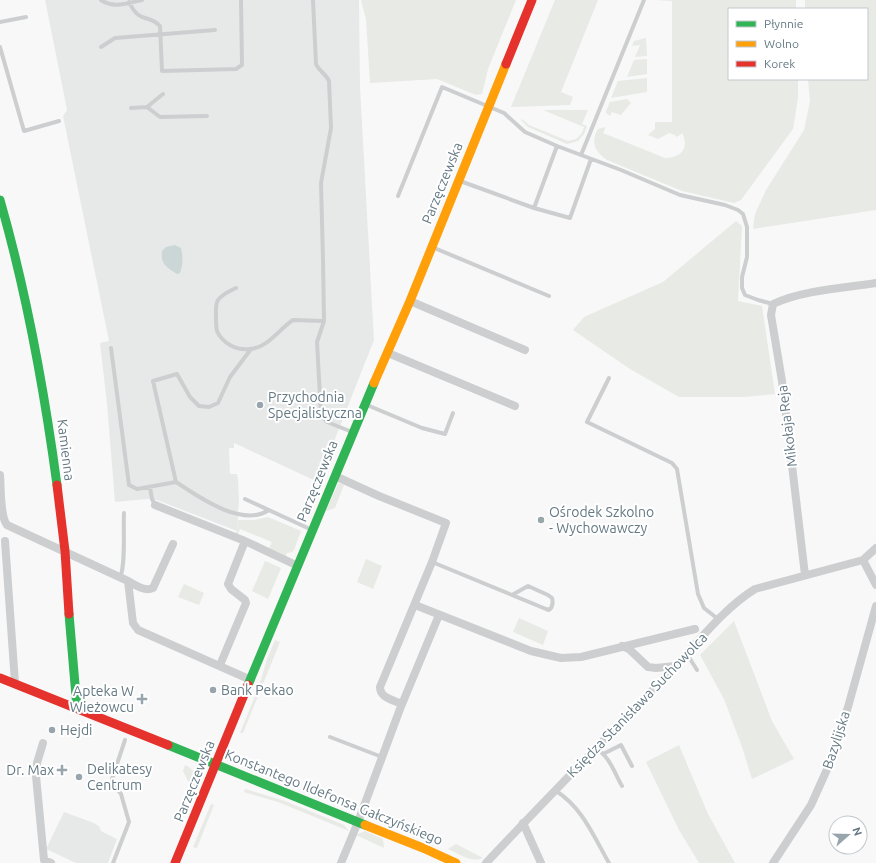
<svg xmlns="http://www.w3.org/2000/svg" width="876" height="863" viewBox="0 0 876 863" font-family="Ubuntu,sans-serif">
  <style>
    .built { fill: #e7e9e9 }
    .green { fill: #e8eae5 }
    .water { fill: #cbd6d7 }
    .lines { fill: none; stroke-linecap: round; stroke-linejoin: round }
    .lane { stroke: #cdcecf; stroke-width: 4 }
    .street { stroke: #cdcecf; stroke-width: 8 }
    .fast { stroke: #30b455; stroke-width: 9 }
    .slow { stroke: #ff9f0a; stroke-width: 9 }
    .jam { stroke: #e5322d; stroke-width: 9 }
    .poi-dot { fill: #98a5ac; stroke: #fff; stroke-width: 1.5 }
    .labels { text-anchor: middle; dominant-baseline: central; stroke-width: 4; stroke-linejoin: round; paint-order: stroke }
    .street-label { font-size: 14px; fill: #647983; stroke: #fff }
    .poi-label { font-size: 14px; fill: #647983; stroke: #fff; text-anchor: start }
  </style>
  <rect width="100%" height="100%" fill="#f8f8f8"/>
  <!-- built -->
  <path class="built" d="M45 0H359L360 87 374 340 318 482 234 443V448H229L230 474H237L238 479 239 500 237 531 157 500 148 499 115 502 107 404 100 343 109 341 63 116 67 110Z
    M64 812 94 823 99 826 101 831 117 839 108 863H76L46 849Z"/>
  <!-- green -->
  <path class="green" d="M361 0H516L488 69 482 94 476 95 437 79 370 83 366 19Z
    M555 0H598L561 92 573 97 570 105 511 107Z
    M655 0H796V9H729V79H798V98L793 129 741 200 734 203 682 191 607 160C595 152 590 142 598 129L606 127 603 133 665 158C681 158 690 148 682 133L677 137 675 135 669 133 658 139 648 135 655 129V122H672V1Z
    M805 0H876V210L753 229 755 214 766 190 804 130 810 101 808 79H867V9H805Z
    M646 38 647 56 635 57 640 45 632 46 634 41Z
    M647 59V74L627 77 634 60Z
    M647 78V92L611 98 618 81Z
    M627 99 631 103 621 115 612 112 610 116 606 113V111L610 102Z
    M543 110H588L582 124 587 126 584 134 578 141 567 144 528 127 521 120 522 119 529 125 568 141 576 139 582 133 584 127Z
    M736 221 742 226 738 301 762 306 775 394 745 397H679L630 369 573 330 584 317 663 282Z
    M340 483 344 485 335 508 327 511 326 510 338 484Z
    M268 517 301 531 294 550 292 552 287 553 286 556 269 548 272 542 240 529 238 534H236L238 520H254Z
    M366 559 382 566 373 589 357 582Z
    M265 561 281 568 268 599 252 591Z
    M184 584 204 593 199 605 178 597Z
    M519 618 548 631 543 645 513 632Z
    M734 621 772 721 794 759 752 779 742 747 724 699 700 655Z
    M275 640 280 642 243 733H240L259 686 267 659Z
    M679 745 708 814 735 863H699L679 830 646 762Z
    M185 765C194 769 198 776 197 787L189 783 183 771Z
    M245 789 285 801 342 824 344 825 349 831 278 802 244 792Z
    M211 804 214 805 197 848 193 847Z
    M365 831 383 839 384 848 356 835Z
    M456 844 483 858C473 863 458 854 448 849Z"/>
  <!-- water -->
  <path class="water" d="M175 245 181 248C183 255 183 266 180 273L177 274C167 267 160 264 162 251L166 247Z"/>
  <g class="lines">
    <!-- lane -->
    <path class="lane" d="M101 0C114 9 127 3 142 0
      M313 0 316 64C319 71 326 74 329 81L331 128 321 183 323 260 324 321 317 342 321 415 327 422 352 432
      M129 2C140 25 148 13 160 26L162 71 236 69 242 65 241 0
      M0 22 26 17
      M0 47 24 131 59 121
      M101 47 115 38 215 30
      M163 94 147 107 160 117 207 116
      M131 108 147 107
      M581 155 644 0
      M460 181 534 208 570 218 591 159
      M398 196 442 87 504 113 525 132 557 146 621 170 680 195 725 205 738 210 743 214 747 227V257L742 277V288L745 295 758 300 773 304
      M534 208 557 146
      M432 247 549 296
      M236 288C230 291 222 294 218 300 215 305 216 313 216 318 216 322 216 327 217 331 222 343 237 351 250 349 268 348 279 329 293 320L324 321
      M111 348 129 485 137 489 176 482C199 497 242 528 269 510
      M609 378 587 422 672 463 677 469 698 594 704 608 718 619
      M367 405 422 428 445 434 453 413
      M176 482 153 381 177 374 190 397 199 406 209 407 218 403 230 377 251 349
      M150 487 152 499 155 505
      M245 499 312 530
      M432 562 546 609 549 610C553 607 553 602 552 598L548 595 528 586 512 595
      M120 578C126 564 123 529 124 513
      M687 654 697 670
      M330 737 382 757
      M596 749C609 755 615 774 622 786
      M603 754 621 745 632 766
      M556 791C582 807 594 837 609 863
      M113 863 129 822 121 794 112 783V779L125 740"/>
    <!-- street -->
    <path class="street" d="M410 301 525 350
      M388 353 515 406
      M0 475C1 487 0 517 7 525L128 581 133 623 138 630 251 680
      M335 476 379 496 446 523 432 562 380 687C380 698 393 700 402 704
      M155 505 245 541 298 566
      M5 541 15 683
      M863 560 876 585
      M805 575 782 381 771 315 773 304C803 290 844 288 876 283
      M128 581C135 585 145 592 153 588L173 544
      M415 605 531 651 561 658 581 657 695 629
      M622 646 629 649 648 667 656 668 675 666
      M220 665 246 603 245 600 231 589 228 584 245 541
      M43 743 37 763 36 776 44 860 51 863
      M523 823 541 863
      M341 863 358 822 400 709 439 615
      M486 863C547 798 611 733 673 669 699 641 723 609 755 589L863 560 876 548
      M773 863 811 805 829 765 848 707 876 606"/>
    <!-- fast -->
    <path class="fast" d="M0 200C27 294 44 388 57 485
      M69 614 77 708
      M248 685 374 383
      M168 745 365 825"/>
    <!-- slow -->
    <path class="slow" d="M374 383 410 301 506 64
      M365 825 423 848 456 863"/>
    <!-- jam -->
    <path class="jam" d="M506 64 532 0
      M57 485 65 551 69 614
      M0 678 168 745
      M175 863 248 685"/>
  </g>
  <!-- markers -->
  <g class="poi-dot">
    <circle cx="260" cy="405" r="4"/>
    <circle cx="541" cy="520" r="4"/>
    <circle cx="213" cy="690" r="4"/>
    <path d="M140 693h4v4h4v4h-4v4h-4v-4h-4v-4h4z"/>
    <circle cx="52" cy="730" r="4"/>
    <path d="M60 764h4v4h4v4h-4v4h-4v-4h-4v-4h4z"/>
    <circle cx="79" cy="777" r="4"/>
  </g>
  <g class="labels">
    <!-- street labels -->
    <g class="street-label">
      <text transform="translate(442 183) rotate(-68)">Parzęczewska</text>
      <text transform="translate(787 426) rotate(-97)">Mikołaja Reja</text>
      <text transform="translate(66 450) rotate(83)">Kamienna</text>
      <text transform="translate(317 481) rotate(-68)">Parzęczewska</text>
      <text transform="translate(637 705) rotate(-46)">Księdza Stanisława Suchowolca</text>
      <text transform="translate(836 740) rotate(-72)">Bazylijska</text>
      <text transform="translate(194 781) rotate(-68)">Parzęczewska</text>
      <text transform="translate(334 797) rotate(22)">Konstantego Ildefonsa Gałczyńskiego</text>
    </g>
    <!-- poi labels -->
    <g class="poi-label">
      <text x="268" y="397">Przychodnia<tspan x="268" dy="16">Specjalistyczna</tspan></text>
      <text x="549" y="512">Ośrodek Szkolno<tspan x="549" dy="16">- Wychowawczy</tspan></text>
      <text x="221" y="690">Bank Pekao</text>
      <text x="134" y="691" text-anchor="end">Apteka W<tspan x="134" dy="16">Wieżowcu</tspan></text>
      <text x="60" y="730">Hejdi</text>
      <text x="87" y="769">Delikatesy<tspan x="87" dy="16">Centrum</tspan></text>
      <text x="54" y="770" text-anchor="end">Dr. Max</text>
    </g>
  </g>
  <!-- legend -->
  <rect x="728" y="8" width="140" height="72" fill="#ffffff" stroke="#c1c9cd"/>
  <rect x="736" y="21" width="20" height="6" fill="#30b455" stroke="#c1c9cd"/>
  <text x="764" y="28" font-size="12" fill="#647983">Płynnie</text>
  <rect x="736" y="41" width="20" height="6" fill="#ff9f0a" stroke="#c1c9cd"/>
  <text x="764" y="48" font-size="12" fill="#647983">Wolno</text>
  <rect x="736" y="61" width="20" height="6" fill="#e5322d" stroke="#c1c9cd"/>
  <text x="764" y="68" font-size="12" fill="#647983">Korek</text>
  <!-- north arrow -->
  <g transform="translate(848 835) rotate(70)"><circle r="19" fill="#ffffff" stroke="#c1c9cd"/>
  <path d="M0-3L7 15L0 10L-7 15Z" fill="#98a5ac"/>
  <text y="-6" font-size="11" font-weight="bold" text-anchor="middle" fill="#647983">N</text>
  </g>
</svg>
